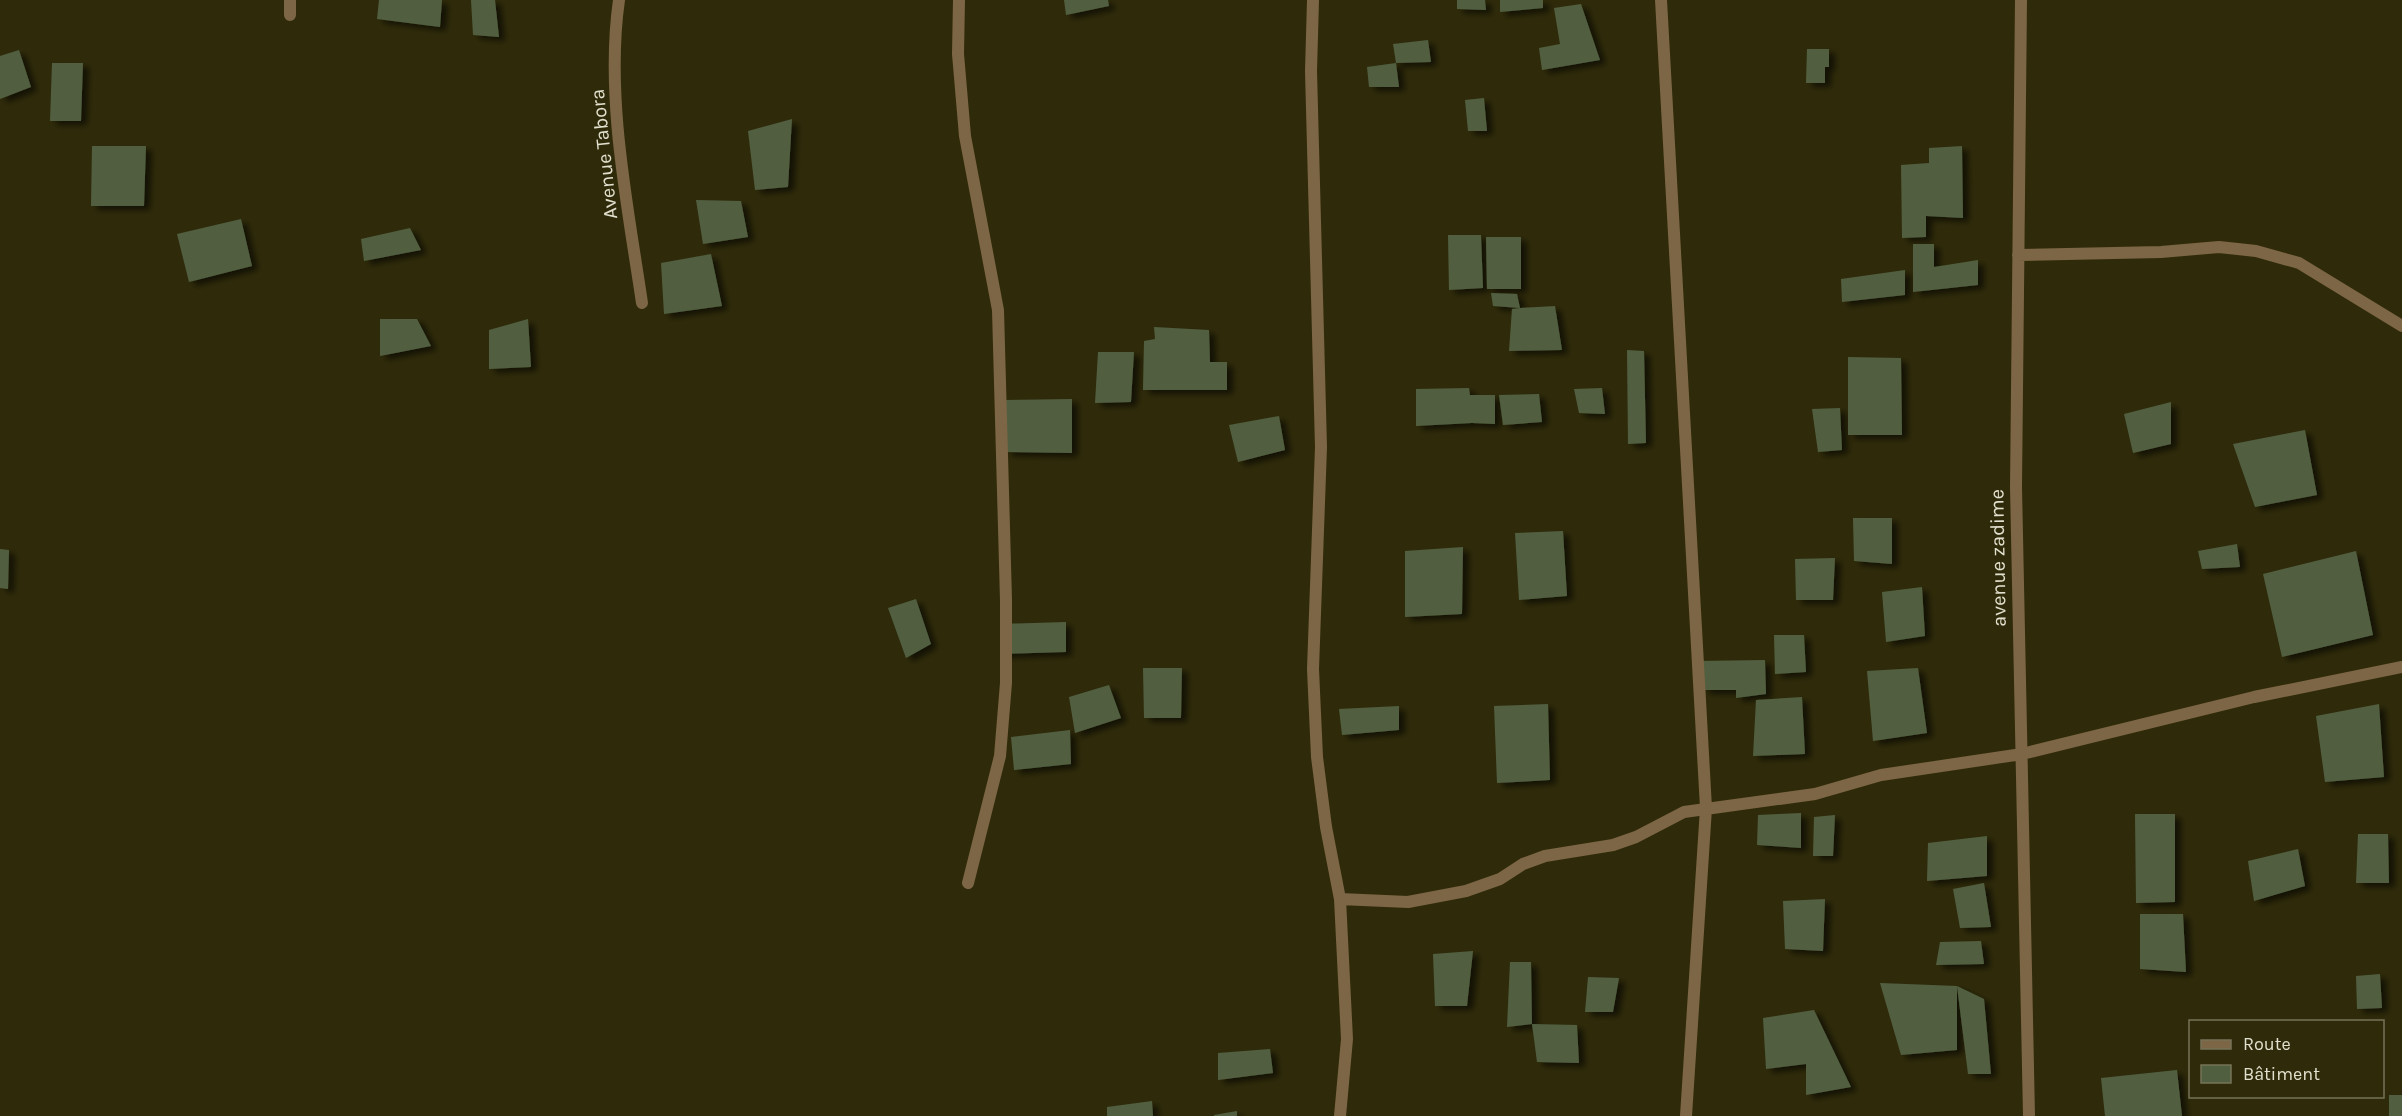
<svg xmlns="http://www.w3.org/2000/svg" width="2402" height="1116" viewBox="0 0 2402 1116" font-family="Karla,sans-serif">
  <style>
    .building { fill: #515f41; filter: url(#shadow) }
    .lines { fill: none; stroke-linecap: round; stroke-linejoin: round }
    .minor { stroke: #7d6645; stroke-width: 12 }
    .labels { text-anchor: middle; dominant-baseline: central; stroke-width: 4.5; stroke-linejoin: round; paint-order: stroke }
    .street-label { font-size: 20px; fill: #e2e0ce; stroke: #2f2b0a }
  </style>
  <defs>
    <filter id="shadow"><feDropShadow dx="6" dy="4" stdDeviation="3" flood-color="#0009"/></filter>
  </defs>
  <rect width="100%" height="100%" fill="#2f2b0a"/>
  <!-- building -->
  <path class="building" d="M379 0H442L440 27 377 19Z
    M471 0H495L499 37 473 35Z
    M1064 0H1108L1109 6 1066 15Z
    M1457 0H1485L1486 10 1457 9Z
    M1500 0H1543V8L1500 12Z
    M1581 4 1600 60 1542 70 1539 48 1560 44 1554 8Z
    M1428 40 1431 62 1396 63 1393 44Z
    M1807 49H1829V67H1825V83H1806Z
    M19 50 31 87 0 99V56Z
    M52 63H83L81 121H50Z
    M1396 63 1399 87H1369L1367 67Z
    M1484 98 1487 131H1468L1465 100Z
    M792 119 788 187 755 190 748 131Z
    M92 146H146L144 206H91Z
    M1962 146 1963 218 1926 216V237L1902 238 1901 165 1929 163V148Z
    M696 200 741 201 748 237 703 244Z
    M241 219 252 266 189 282 177 234Z
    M410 228 421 250 364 261 361 239Z
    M1448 235H1481L1483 288 1449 290Z
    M1486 237H1521V289H1487Z
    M1913 244H1934V267L1978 260V285L1913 292Z
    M711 254 722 306 664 314 661 263Z
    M1905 270V295L1842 302 1841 279Z
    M1491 293 1517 294 1520 308 1555 306 1562 350 1509 351 1512 309 1520 308 1493 306Z
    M380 319H417L431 346 380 356Z
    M528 319 531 367 489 369V330Z
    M1154 327 1209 330 1210 362H1227V390H1143L1144 341 1155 339Z
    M1627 350 1644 351 1646 443 1628 444Z
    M1098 352H1134L1131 402 1095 403Z
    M1848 357 1901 358 1902 435H1848Z
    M1469 388 1470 395H1495V424L1472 423 1416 426V389Z
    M1602 388 1605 414 1579 413 1574 389Z
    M1539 394 1542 422 1503 425 1499 395Z
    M1072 399V453L1006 452 1005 400Z
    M2171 402V444L2133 453 2124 414Z
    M1840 408 1842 450 1818 452 1812 409Z
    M1279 416 1285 450 1238 462 1229 425Z
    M2305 430 2317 495 2255 507 2233 444Z
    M1853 518H1892V564L1854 561Z
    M1563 531 1567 596 1519 600 1515 533Z
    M2237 544 2240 567 2202 569 2198 551Z
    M1463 547 1462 614 1405 617V551Z
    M0 549 9 550 8 589 0 588Z
    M2356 551 2373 635 2282 657 2263 574Z
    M1835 558 1833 600H1796L1795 559Z
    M1922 587 1925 636 1886 642 1882 592Z
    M916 599 931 644 906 658 888 608Z
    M1066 622V652L1001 654V624Z
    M1774 635H1804L1806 672 1775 674Z
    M1765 660 1766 694 1736 698V690H1704L1697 661Z
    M1143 668H1182L1181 718H1144Z
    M1918 668 1927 733 1873 741 1867 671Z
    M1109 685 1121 718 1075 733 1069 697Z
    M1802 697 1805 754 1753 756 1756 700Z
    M1548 704 1550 780 1497 783 1494 706Z
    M2379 704 2384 777 2325 782 2316 716Z
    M1399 706V730L1342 735 1339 709Z
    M1070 730 1071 764 1014 770 1011 737Z
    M1801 813V848L1757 845 1758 815Z
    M2135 814H2175V902L2136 903Z
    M1835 815 1833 856H1813L1814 817Z
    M2358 834H2388L2389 883H2356Z
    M1987 836V876L1927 881 1928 843Z
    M2298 849 2305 886 2254 901 2248 861Z
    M1984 883 1991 927 1960 928 1953 889Z
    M1825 899 1823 951 1785 949 1783 901Z
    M2140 914H2183L2186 972 2140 969Z
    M1981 941 1984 964 1936 965 1940 942Z
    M1473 951 1467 1006H1435L1433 954Z
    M1510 962H1531L1532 1024 1507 1027Z
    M2380 974 2382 1008 2357 1009 2356 976Z
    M1588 977 1619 978 1613 1012H1585Z
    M1880 983 1957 986V1050L1901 1055Z
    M1957 986 1984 999 1991 1074H1968Z
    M1814 1010 1851 1087 1806 1095V1064L1766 1069 1763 1018Z
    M1532 1024 1577 1025 1579 1063 1537 1062Z
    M1270 1049 1273 1073 1218 1080V1053Z
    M2177 1070 2182 1116H2105L2101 1078Z
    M2389 1095H2402V1116H2389Z
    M1152 1101 1153 1116H1107V1107Z
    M1237 1111V1116H1214V1115Z"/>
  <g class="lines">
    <!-- minor -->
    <path class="minor" d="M290 0V15
      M619 0C605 97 628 207 642 303
      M959 0 958 54 965 136 998 310 1006 600V683L1000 756 968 883
      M1313 0 1311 71 1321 447 1313 669 1317 757 1326 827 1340 899 1347 1039 1340 1116
      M1661 0 1706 808 1686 1116
      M2021 0 2016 487 2029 1116
      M2018 255 2161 252 2219 247 2256 251 2299 263 2402 326
      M1340 899 1408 902 1466 891 1500 879 1523 864 1545 856 1613 845 1636 837 1684 812 1815 794 1881 775 2022 754 2254 697 2402 667"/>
  </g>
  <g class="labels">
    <!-- street labels -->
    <g class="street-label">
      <text transform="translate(604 154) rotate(-96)">Avenue Tabora</text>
      <text transform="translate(1998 558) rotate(-91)">avenue zadime</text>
    </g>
  </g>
  <!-- legend -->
  <rect x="2189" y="1020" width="195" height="78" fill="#2f2b0a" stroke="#777358" stroke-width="1.5"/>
  <rect x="2201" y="1040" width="30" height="9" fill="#7d6645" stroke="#777358" stroke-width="1.5"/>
  <text x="2243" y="1050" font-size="18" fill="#e2e0ce">Route</text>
  <rect x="2201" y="1065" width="30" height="18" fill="#515f41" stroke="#777358" stroke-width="1.5"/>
  <text x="2243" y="1080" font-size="18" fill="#e2e0ce">Bâtiment</text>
</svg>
